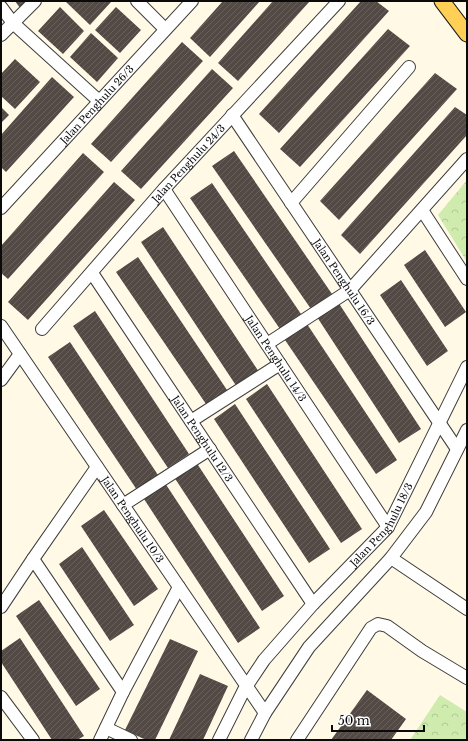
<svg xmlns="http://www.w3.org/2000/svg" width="468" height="741" viewBox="0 0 468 741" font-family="'Libre Baskerville',serif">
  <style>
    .park { fill: url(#park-crowns) }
    .building { fill: url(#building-hatch) }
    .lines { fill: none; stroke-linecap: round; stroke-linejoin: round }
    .minor-casing { stroke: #3d3d3d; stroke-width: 14 }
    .major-casing { stroke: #1b1b1b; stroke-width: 17 }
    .minor { stroke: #fff; stroke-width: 12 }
    .major { stroke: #ffcf56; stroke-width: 15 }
    .labels { text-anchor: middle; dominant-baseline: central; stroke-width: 4; stroke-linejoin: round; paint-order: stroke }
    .street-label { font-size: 10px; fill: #0a0a0a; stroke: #fff }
  </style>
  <defs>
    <pattern id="park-crowns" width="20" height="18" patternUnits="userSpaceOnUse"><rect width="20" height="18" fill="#d0ebae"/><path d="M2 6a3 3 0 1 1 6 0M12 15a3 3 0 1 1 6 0" fill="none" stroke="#b1c894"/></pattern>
    <pattern id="building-hatch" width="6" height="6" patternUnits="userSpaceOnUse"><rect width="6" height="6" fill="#534a45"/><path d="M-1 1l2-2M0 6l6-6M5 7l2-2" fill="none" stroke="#67605c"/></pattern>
  </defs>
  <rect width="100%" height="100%" fill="#fff9e6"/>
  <!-- park -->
  <path class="park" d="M467 180V262L438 215Z
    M440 695 467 712V740H410Z"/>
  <!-- building -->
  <path class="building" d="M15 1H30L20 8Z
    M65 1H110L111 2 90 25Z
    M223 1H260L210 57 190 38Z
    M273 1H310L238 81 218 63Z
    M361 1H376L389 11 279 133 259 114Z
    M60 7 84 31 63 54 38 31Z
    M116 7 141 30 120 53 95 30Z
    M388 29 410 46 300 167 280 149Z
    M91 33 118 58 97 82 70 57Z
    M182 42 203 61 111 162 91 144Z
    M15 59 40 82 15 109 1 96V74Z
    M212 69 233 88 141 189 121 171Z
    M435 73 457 89 339 220 320 201Z
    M52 77 74 97 6 172 1 167V135Z
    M1 107 9 115 1 123Z
    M455 107 467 115V135L360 254 341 235Z
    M234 151 332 294 311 309 212 166Z
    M83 153 104 172 8 279 1 273V246Z
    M114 182 135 200 28 320 8 302Z
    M212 183 301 314 280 329 190 198Z
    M163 227 261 375 239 390 141 242Z
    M425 250 466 312 445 327 404 265Z
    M138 257 227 390 206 404 116 272Z
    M401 280 448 351 427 366 380 295Z
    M338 302 421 429 399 443 317 317Z
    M95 311 189 454 168 468 73 326Z
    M307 324 397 460 376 474 285 340Z
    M70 342 158 475 137 490 48 357Z
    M267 384 362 529 341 543 246 399Z
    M235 404 330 549 309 563 214 419Z
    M196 462 284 596 262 611 174 477Z
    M165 483 260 628 238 643 144 499Z
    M104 510 158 589 134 606 81 526Z
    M82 547 134 625 110 641 59 564Z
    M39 600 100 689 76 706 16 616Z
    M20 638 84 736 77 740H52L1 662V651Z
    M170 639 198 651 155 740H146L125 730Z
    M200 674 228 686 203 740H169Z
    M367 690 406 719 391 740H331Z"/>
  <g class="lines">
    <!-- minor casing -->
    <g class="minor-casing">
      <g id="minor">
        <path d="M137 1 165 29"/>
        <path d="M1 7 13 23 99 101"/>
        <path d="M1 35 35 1"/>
        <path id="s1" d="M232 115 457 449"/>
        <path id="s2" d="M164 189 388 527"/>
        <path d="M291 203 409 67"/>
        <path id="s3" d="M1 208 192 1"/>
        <path d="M422 210 467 279"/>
        <path id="s4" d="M92 273 313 604"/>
        <path id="s5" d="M1 326 265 713"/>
        <path id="s6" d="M42 329 164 189 339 1"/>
        <path d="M267 344 350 290 467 159"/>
        <path d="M1 380 20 354"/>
        <path d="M191 421 280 364"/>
        <path d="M123 505 210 449"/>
        <path d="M391 558 467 609"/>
        <path d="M33 559 123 692"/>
        <path d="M1 607 33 559 97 467"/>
        <path d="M1 697 33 740"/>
        <path d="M106 728 131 740"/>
        <path d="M100 740 123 692 179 587"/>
        <path id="s7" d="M219 740 244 690 264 660 313 604 388 527 467 367"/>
        <path d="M251 740 265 713 309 647 391 558 426 512 467 430"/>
        <path d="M297 740 371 628 378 624 387 626 422 651 467 678"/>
      </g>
    </g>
    <!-- major casing -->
    <g class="major-casing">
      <path id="major" d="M442 1 467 34"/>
    </g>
    <!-- minor -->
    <use href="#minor" class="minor"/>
    <!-- major -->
    <use href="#major" class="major"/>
  </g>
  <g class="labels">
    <!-- street labels -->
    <g class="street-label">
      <text stroke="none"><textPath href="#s3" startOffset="141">Jalan Penghulu 26/3</textPath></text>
      <text stroke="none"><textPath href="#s6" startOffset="221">Jalan Penghulu 24/3</textPath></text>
      <text stroke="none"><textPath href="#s1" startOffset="201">Jalan Penghulu 16/3</textPath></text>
      <text stroke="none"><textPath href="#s2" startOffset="203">Jalan Penghulu 14/3</textPath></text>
      <text stroke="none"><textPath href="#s4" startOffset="199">Jalan Penghulu 12/3</textPath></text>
      <text stroke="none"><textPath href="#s5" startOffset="234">Jalan Penghulu 10/3</textPath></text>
      <text stroke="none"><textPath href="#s7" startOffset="272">Jalan Penghulu 18/3</textPath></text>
    </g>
  </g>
  <!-- border -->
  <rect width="468" height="741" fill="none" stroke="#0a0a0a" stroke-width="4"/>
  <!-- scale -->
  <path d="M332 725v6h92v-6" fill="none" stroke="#0a0a0a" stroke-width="2"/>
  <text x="338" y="725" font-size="12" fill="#0a0a0a" stroke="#ffffff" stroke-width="3" paint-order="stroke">50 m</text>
</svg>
